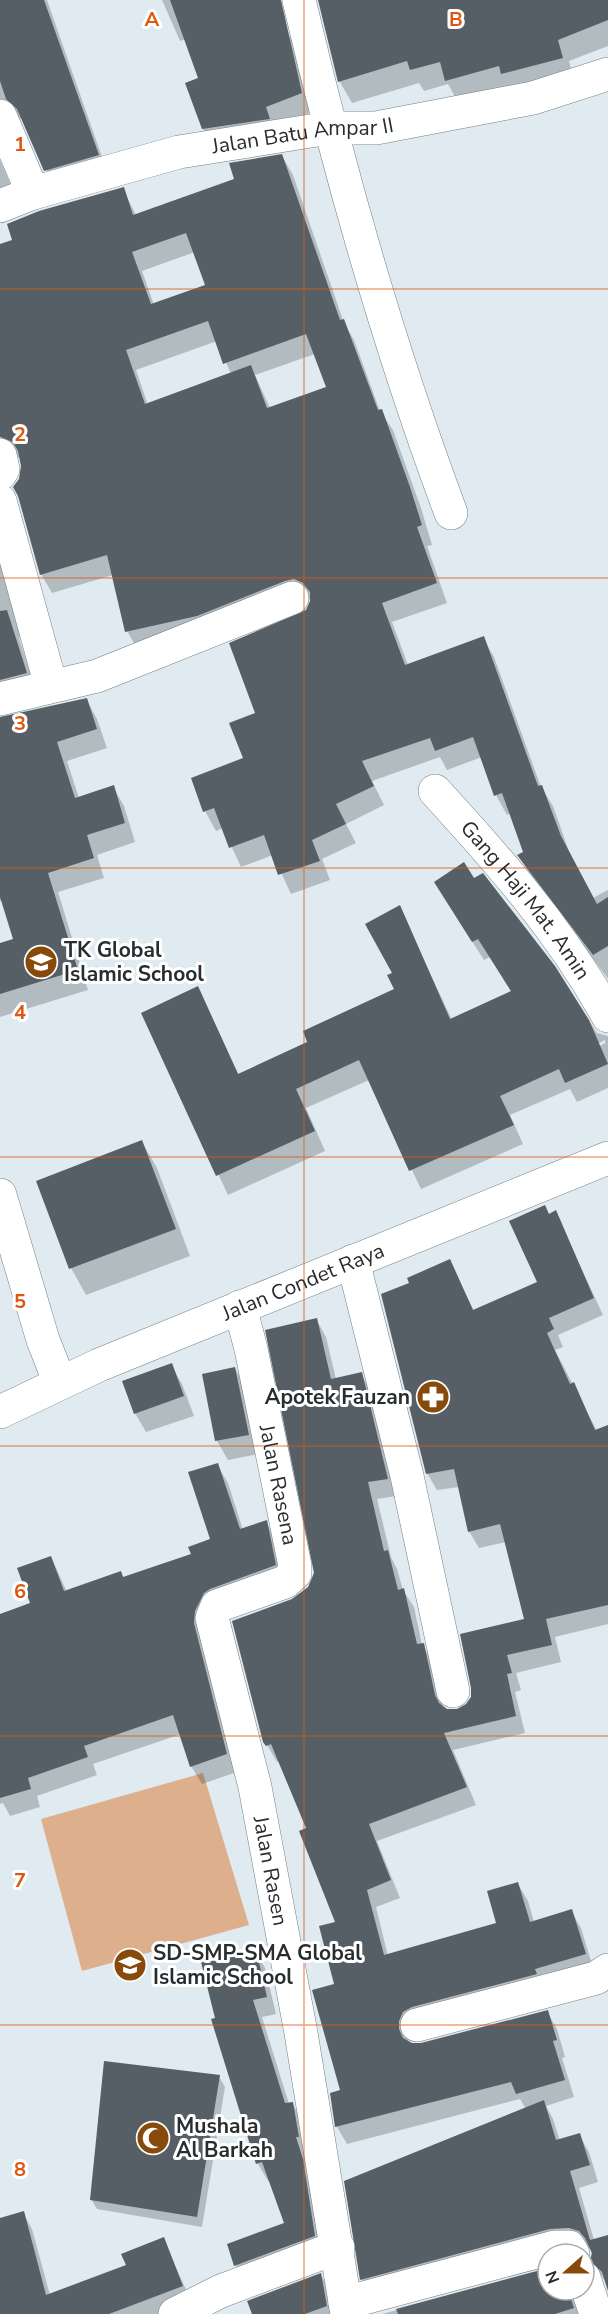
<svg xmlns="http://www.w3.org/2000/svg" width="608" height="2314" viewBox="0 0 608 2314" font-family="'Nunito Sans',sans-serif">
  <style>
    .grass { fill: #ddaf8d }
    .shadow { fill: #0003; fill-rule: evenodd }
    .building { fill: #555f65; fill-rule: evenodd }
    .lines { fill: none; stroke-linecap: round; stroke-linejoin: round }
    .minor-casing { stroke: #747e84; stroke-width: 34 }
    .minor { stroke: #fff; stroke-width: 33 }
    .grid { fill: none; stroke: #de570e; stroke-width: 1.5; stroke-opacity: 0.55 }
    .labels { text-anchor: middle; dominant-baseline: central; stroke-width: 6; stroke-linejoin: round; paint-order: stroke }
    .street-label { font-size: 21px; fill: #282d2f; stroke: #fff }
    .poi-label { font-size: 21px; font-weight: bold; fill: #282d2f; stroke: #fff; text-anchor: start }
    .grid-label { font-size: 20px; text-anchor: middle; font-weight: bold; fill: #de570e; stroke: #fff; stroke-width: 6; stroke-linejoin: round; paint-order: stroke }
  </style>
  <rect width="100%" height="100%" fill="#dfebf1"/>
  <!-- grass -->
  <path class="grass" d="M203 1773 249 1925 82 1971 41 1819Z"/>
  <!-- shadow -->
  <path class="shadow" d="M0 0H47L108 174 56 189 23 120 15 116 0 121Z
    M162 0H257L285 29 296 47 312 112 214 147 203 129 200 79 186 39 180 41Z
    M333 0H608V46L569 61 574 79 458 102 448 84 424 91 419 83 352 103 340 82 326 24Z
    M282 156 293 175 344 323 354 340 380 411 393 430 421 508 432 545 427 546 447 603 392 622 408 665 483 638 494 657 541 787 553 806 571 857 593 898 608 890V979L530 874 519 856 525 852 511 813 507 815 496 795 482 757 447 770 440 757 372 781 384 805 346 824 356 843 322 859 330 880 291 894 273 855 241 867 223 828 216 831 205 811 245 759 256 714 312 601 307 598 138 650 127 631 113 575 52 593 41 574 20 479 22 459 14 456 0 429V246L123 189 136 215 236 180ZM195 252 207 286 154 305 142 271ZM217 341 231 374 148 405 136 370ZM315 354 328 388 270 408 255 375Z
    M0 160 18 202 0 196Z
    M0 555 21 637 19 638 37 693 0 704Z
    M86 699 97 719 107 748 67 761 79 798 113 787 124 806 135 842 97 855 104 878 58 892 88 990 0 1017V945L15 940 3 900 0 901V719Z
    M483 875 554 966 597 1033 608 1036V1088L577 1102 570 1089 510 1115 523 1144 421 1189 369 1080 306 1108 325 1151 228 1195 143 1013 198 988 239 1075 309 1043 396 990 399 907 452 1020 512 993 490 957 484 960 447 902ZM605 1040V1043L594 1049 592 1047Z
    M142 1142 157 1168 190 1256 86 1295 71 1268 38 1182Z
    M555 1212 603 1315 558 1335 563 1347 555 1350 597 1431 608 1427V1624L555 1637 561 1662 516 1673 521 1690 515 1692 525 1733 453 1750 476 1805 377 1841 400 1898 376 1907 388 1956 498 1924 518 1884 528 1901 534 1922 571 1911 581 1928 594 1971 413 2030 408 2042 421 2045 547 2012 557 2029 565 2057 562 2058 574 2097 546 2106 553 2119 560 2141 579 2135 589 2152 598 2182 579 2188 594 2240 608 2236V2286L592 2260 591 2249 580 2245 372 2296 362 2279 526 2109 520 2099 347 2144 337 2127 331 2094 342 2091 337 1923 308 1829 280 1761 277 1762 267 1745 292 1601 309 1588 315 1573 316 1319 326 1337 336 1379 361 1374 371 1391 397 1496 377 1499 391 1557 397 1569 403 1590 414 1607 422 1645 433 1662 443 1708 458 1711 467 1706 526 1620 506 1542 479 1548 469 1531 459 1487 437 1490 427 1473 411 1283 449 1261 474 1311 539 1282 549 1215Z
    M171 1365 182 1384 194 1416 146 1432 135 1413Z
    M235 1368 246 1388 259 1454 228 1460 217 1441Z
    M217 1465 228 1483 243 1530 266 1522 276 1540 285 1583 221 1606 237 1772 202 1784 191 1766 181 1734 93 1764 97 1775 37 1796 40 1807 10 1816 3 1803 0 1804V1615L32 1604 51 1557 67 1592 124 1578 193 1555 212 1540Z
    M255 1951 265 1968 276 2014 262 2017 289 2104 292 2103 302 2120 324 2253 246 2283 236 2265 285 2224 270 2180 268 2181 258 2164 213 2020 216 2019Z
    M219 2077 225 2087 202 2227 97 2209 91 2199Z
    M23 2213 32 2229 50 2295 128 2265 163 2239 193 2305 177 2314H0V2219Z
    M548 2270V2290H575L579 2314H382Z
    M321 2275 330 2291 335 2314H253Z"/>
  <!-- building -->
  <path class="building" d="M0 0H44L99 155 44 171 17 109 6 99 0 81Z
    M170 0H281L302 93 266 107 270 119 202 129 185 83 198 78Z
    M318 0H608V20L558 40 563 58 501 74 499 66 445 81 440 62 410 70 407 61 338 82Z
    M282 154 340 320 344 319 378 410 382 409 410 487 422 525 417 527 437 583 382 603 405 665 484 636 538 786 542 785 561 836 597 904 608 897V946L593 955 517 855 523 852 502 793 494 796 473 737 435 751 430 738 362 761 374 786 336 804 346 824 312 840 320 861 278 875 264 835 229 848 214 808 203 812 191 778 243 758 229 723 255 713 229 643 306 610 310 601V592L303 583 294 579 285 581 197 616 125 632 107 555 40 575 18 496 13 487 19 479 21 466 18 451 13 442 0 437V244L12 240 7 224 39 211 124 187 133 215 234 179 229 163ZM186 233 205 285 151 304 132 252ZM208 321 223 364 306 334 326 387 267 408 251 365 145 404 126 350Z
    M7 610 27 673 0 680V611Z
    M87 698 97 729 57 742 75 798 114 785 125 823 87 835 94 858 48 873 78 970 0 994V943L13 939 0 897V717Z
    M464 862 474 878 483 873 555 966 589 1020 608 1064 565 1083 559 1069 500 1096 514 1125 409 1171 359 1060 296 1089 315 1131 216 1176 141 1013 198 986 238 1074 307 1042 303 1031 394 989 387 975 392 973 365 924 400 905 450 1019 511 991 478 939 472 942 434 882Z
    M142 1140 176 1229 69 1269 36 1181Z
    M545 1205 549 1214 556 1210 594 1298 549 1318 554 1329 547 1333 570 1384 574 1382 595 1430 608 1425V1605L546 1619 552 1645 507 1655 512 1673 507 1674 516 1716 444 1733 467 1787 369 1824 391 1880 367 1890 384 1955 496 1923 487 1891 518 1882 530 1922 572 1909 586 1954 535 1969 537 1974 412 2007 403 2012 399 2021V2029L403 2038 412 2043H421L548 2010 557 2040 553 2041 565 2080 516 2094 511 2082 335 2127 330 2093 340 2090 312 1990 334 1984 319 1926 335 1922 299 1831 306 1828 271 1744 266 1746 263 1742 232 1621 292 1599 308 1587 314 1573 265 1330 317 1318 331 1379 362 1372 388 1479 368 1482 384 1551 388 1550 398 1590 404 1588 417 1644 424 1643 435 1695 439 1703 447 1709H457L466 1704 471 1697V1688L460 1634 524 1619 500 1524 468 1532 454 1469 426 1474 381 1294 409 1283 407 1278 450 1259 473 1310 537 1282 509 1221Z
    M172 1363 184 1396 134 1414 122 1381Z
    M235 1367 249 1435 215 1441 202 1374Z
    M218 1463 240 1529 267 1520 276 1565 210 1589 204 1593 195 1611 194 1623 227 1754 190 1767 173 1715 84 1746 88 1757 28 1778 31 1789 0 1798V1614L30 1603 17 1568 51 1556 64 1591 121 1571 123 1577 191 1554 188 1547 210 1539 188 1472Z
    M256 1949 267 1997 253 2000 285 2103 293 2102 299 2137H296L303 2159 315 2236 234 2266 227 2244 284 2223 262 2162 256 2164 211 2019 215 2018 201 1962Z
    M104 2061 220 2075 197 2217 90 2200Z
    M544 2100 556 2140 580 2133 590 2165 570 2171 590 2240 608 2235V2291L602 2272 590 2261 592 2253 585 2238 579 2231 569 2228 550 2229 360 2280 344 2181Z
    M24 2211 46 2295 126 2265 121 2254 164 2237 183 2286 109 2314H0V2218Z
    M548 2268V2290H568L574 2308 555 2314H398L396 2309Z
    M321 2273 327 2306 305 2314H252L247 2301Z"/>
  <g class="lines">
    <!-- minor casing -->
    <g class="minor-casing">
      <g id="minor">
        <path d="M299 0C340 175 388 345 451 513"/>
        <path d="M0 116 33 193"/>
        <path id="s1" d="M0 206 33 193 179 152 329 128H376L533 98 608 74"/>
        <path d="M0 455 3 469 0 474"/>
        <path d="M0 501 51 686"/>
        <path d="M0 699 97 676 292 598"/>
        <path id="s2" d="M435 791C500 862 561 931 608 1016"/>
        <path d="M0 1195 43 1340 60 1383"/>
        <path d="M353 1261 407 1476 453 1691"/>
        <path id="s3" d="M240 1307 251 1349 295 1566V1573L285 1582 217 1606 212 1618 255 1787 301 2033 347 2314"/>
        <path id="s4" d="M0 1412 99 1365 608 1158"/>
        <path d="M417 2025 596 1978 608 1970"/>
        <path d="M584 2278 596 2314"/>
        <path d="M345 2303 555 2247H569L573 2254"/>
        <path d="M175 2314 221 2291 338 2247"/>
      </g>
    </g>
    <!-- minor -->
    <use href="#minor" class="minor"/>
  </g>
  <!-- grid -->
  <path class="grid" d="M304 0V2314M0 289H608M0 578H608M0 868H608M0 1157H608M0 1446H608M0 1736H608M0 2025H608"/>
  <!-- icons -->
  <defs>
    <g id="school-disc" transform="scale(1.725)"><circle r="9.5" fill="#874a0b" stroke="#fff"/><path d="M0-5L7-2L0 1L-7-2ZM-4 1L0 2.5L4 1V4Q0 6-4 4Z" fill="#fff"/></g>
    <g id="pharmacy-disc" transform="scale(1.725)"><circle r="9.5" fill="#874a0b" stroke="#fff"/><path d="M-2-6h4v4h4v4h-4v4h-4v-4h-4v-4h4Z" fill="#fff"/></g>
    <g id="mosque-disc" transform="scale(1.725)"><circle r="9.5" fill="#874a0b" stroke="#fff"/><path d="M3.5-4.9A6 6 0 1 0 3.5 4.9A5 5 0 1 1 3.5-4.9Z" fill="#fff"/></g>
  </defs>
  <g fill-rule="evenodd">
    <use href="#school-disc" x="41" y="962"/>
    <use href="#pharmacy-disc" x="433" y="1397"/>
    <use href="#school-disc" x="130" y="1965"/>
    <use href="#mosque-disc" x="153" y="2138"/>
  </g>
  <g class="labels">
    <!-- street labels -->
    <g class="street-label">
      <text stroke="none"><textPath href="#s1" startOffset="312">Jalan Batu Ampar II</textPath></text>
      <text stroke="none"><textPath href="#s2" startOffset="142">Gang Haji Mat. Amin</textPath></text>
      <text stroke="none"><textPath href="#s4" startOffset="330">Jalan Condet Raya</textPath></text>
      <text stroke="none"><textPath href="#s3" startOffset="182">Jalan Rasena</textPath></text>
      <text stroke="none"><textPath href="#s3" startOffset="630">Jalan Rasen</textPath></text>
    </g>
    <!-- poi labels -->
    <g class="poi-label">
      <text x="64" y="950">TK Global<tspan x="64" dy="24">Islamic School</tspan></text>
      <text x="410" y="1397" text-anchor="end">Apotek Fauzan</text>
      <text x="153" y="1953">SD-SMP-SMA Global<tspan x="153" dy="24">Islamic School</tspan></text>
      <text x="176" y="2126">Mushala<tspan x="176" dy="24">Al Barkah</tspan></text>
    </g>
  </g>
  <g class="grid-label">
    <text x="152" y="26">A</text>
    <text x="456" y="26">B</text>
    <text x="20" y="151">1</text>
    <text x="20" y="441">2</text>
    <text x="20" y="730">3</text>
    <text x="20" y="1019">4</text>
    <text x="20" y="1308">5</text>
    <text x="20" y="1598">6</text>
    <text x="20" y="1887">7</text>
    <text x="20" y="2176">8</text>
  </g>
  <!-- north arrow -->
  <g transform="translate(566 2272) rotate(249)"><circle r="28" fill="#ffffff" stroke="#a9abac" stroke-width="1.5"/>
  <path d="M0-4.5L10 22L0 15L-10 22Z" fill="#874a0b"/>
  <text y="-9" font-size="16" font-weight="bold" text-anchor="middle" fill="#282d2f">N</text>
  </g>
</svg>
